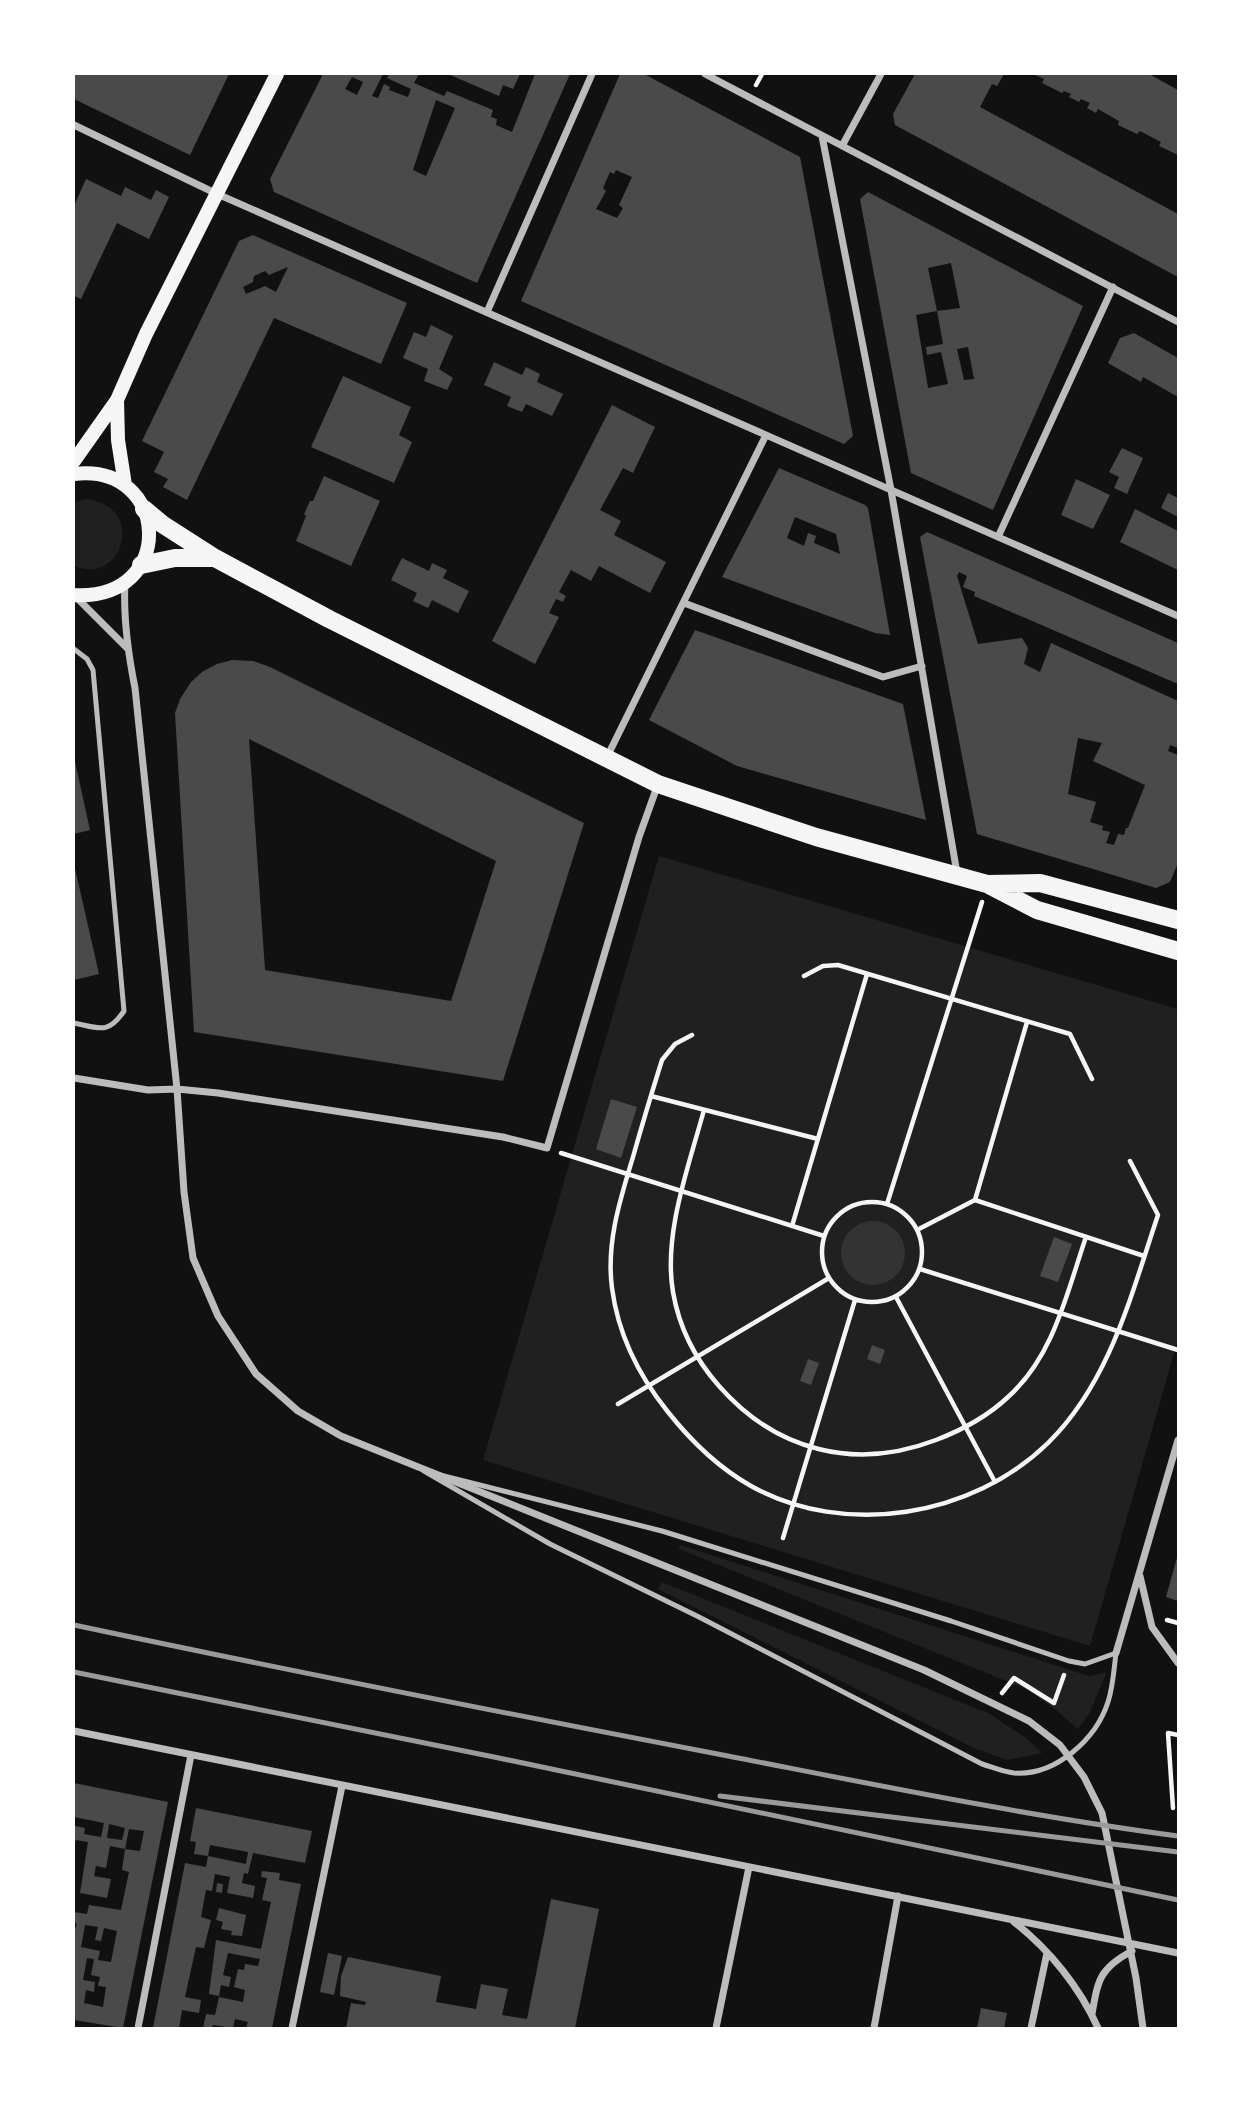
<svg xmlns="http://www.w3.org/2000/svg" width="1252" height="2102" viewBox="0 0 1252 2102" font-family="'Work Sans',sans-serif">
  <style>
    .green { fill: #202020 }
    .water { fill: #333 }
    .building { fill: #4a4a4a; fill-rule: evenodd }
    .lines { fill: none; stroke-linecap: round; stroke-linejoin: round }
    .path { stroke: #f5f5f5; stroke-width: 4.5 }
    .service { stroke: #bcbcbc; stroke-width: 5 }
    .minor { stroke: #bcbcbc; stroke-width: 7 }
    .secondary { stroke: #f5f5f5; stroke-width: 14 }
    .primary { stroke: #f5f5f5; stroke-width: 18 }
    .rail { stroke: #9a9a9a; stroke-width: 5 }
  </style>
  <rect width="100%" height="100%" fill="#111"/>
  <!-- green -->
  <path class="green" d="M85 499C147 505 124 586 74 566V503Z
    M659 856 1178 1009V1339L1090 1646 483 1460Z
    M680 1545 1089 1676 1107 1672 1090 1712 1078 1729 1056 1710 1026 1689 679 1549Z
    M662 1582 990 1714 1026 1738 1042 1753 1007 1760 976 1749 658 1589Z"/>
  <!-- water -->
  <path class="water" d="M841 1253a32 32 0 1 1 64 0a32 32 0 1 1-64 0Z"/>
  <!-- building -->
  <path class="building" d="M74 74H229L190 155 74 99Z
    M323 74H383L372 96 378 98 384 84 390 87 389 90 408 97 411 89 387 78 389 74H419L414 83 444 96 447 91 493 110 491 117 497 119 496 125 512 132 535 74H570L477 283 274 192 270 179ZM352 77 363 82 357 95 345 89ZM436 100 455 108 426 176 413 170Z
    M448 74H520L513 89 503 85 499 96Z
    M620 74H644L800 157 853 436 844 444 521 301ZM616 170 632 177 619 205 623 208 617 218 596 209 606 191 603 188 610 172 614 174Z
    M915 74H1004L997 86 992 84 980 107 1178 214V277L895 125 893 114Z
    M1033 74H1149L1178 90V155L1159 146 1161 142 1140 131 1137 134 1118 125 1119 121 1098 109 1096 113 1087 108 1090 103 1081 99 1079 102 1069 97 1071 94 1064 91 1062 93 1042 83 1044 79Z
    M86 179 121 196 125 187 151 200 156 190 169 197 149 239 117 223 81 299 74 296V206Z
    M868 192 1083 306 993 510 911 473 860 199ZM951 263 960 308 937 311 943 344 926 347 927 355 941 352 948 384 928 388 916 315 937 311 928 268ZM968 347 974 379 964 380 957 349Z
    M253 235 407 303 381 364 274 318 187 500 163 487 168 479 154 472 164 452 142 441 239 241ZM288 267 276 292 265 286 246 294 243 287 253 282 254 276 265 271 269 275Z
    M431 325 453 336 439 369 453 378 447 390 424 381 428 369 403 358 414 332 426 337Z
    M1134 333 1178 358V397L1143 377 1141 382 1108 363 1120 338Z
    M494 362 522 375 526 367 540 374 537 382 563 394 552 416 526 404 522 412 507 406 511 397 484 385Z
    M343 376 411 407 399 435 412 442 394 483 311 447Z
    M612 405 655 427 633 473 623 468 600 510 621 521 614 535 666 562 650 593 599 566 591 581 571 570 559 592 566 596 563 602 556 599 549 613 559 617 535 664 492 641Z
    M1122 448 1143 458 1127 494 1114 488 1119 477 1109 472Z
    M779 468 865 505 868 508 890 635 875 633 722 577ZM795 517 836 534 840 554 814 543 816 536 808 533 804 546 787 538Z
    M324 476 380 501 351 566 296 541 306 516 304 514 310 501H313Z
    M1076 479 1110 495 1093 529 1061 515Z
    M1168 493 1178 498V517L1161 508Z
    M1135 509 1178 531V570L1120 542Z
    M927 532 1178 643V684L974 596 975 592 963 587 967 576 959 572 957 576 978 644 1022 638 1028 648 1024 664 1040 672 1051 643 1178 701V748L1170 745 1168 751 1178 755V863L1170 882 1156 888 977 834 920 537ZM1078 738 1102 743 1093 761 1145 785 1128 828H1126L1124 835 1118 834 1114 845 1106 843 1110 832 1102 830 1103 826 1090 822 1096 802 1068 794Z
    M402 558 429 571 432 563 447 570 443 578 469 591 458 613 432 600 428 608 413 601 417 593 391 580Z
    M695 630 903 704 926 820 737 766 649 720Z
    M232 660 253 661 270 667 584 823 503 1081 194 1032 175 713 180 699 191 682 202 672 217 664ZM249 739 496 861 451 1001 265 970Z
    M74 757 90 830 74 834Z
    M74 864 99 974 74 980Z
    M611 1099 637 1107 621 1158 596 1149Z
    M1054 1237 1072 1244 1058 1282 1040 1276Z
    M872 1345 885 1350 880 1364 867 1359Z
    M808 1359 819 1363 811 1385 800 1381Z
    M1178 1554V1601L1166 1597Z
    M74 1783 168 1802 123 2028 74 2020V1932L77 1924 74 1923V1912L87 1914 89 1905 121 1910 129 1872 122 1870 125 1849 140 1851 144 1831 129 1829 125 1849 110 1846 106 1868 96 1866 94 1876 111 1879 107 1898 80 1893 88 1842 76 1840 74 1846 75 1826 85 1828 84 1834 101 1837 104 1823 74 1817ZM109 1824 125 1828 122 1840 107 1838ZM85 1925 98 1927 95 1940 101 1941 104 1928 117 1931 111 1962 98 1960 100 1951 81 1947ZM87 1958 94 1959 91 1975 100 1977 98 1986 106 1987 103 2007 84 2003 86 1990 94 1992 95 1982 83 1980Z
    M196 1808 312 1831 305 1863 253 1853 248 1874 244 1873 242 1883 255 1886 253 1898 227 1893 230 1877 215 1874 212 1891 206 1890 201 1917 211 1920 204 1948 196 1947 185 1997 201 2000 199 2013 182 2010 179 2028H153L185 1863 206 1867 208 1856 246 1864 248 1852 210 1845 208 1856 194 1854 196 1842 190 1841Z
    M262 1871 280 1873 279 1880 301 1884 272 2028H246L248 2022 235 2019 233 2028 213 2025 212 2028H203L206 2014 215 2015 219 1997 243 2002 245 1990 234 1987 238 1969 244 1970 245 1964 258 1966 260 1959 228 1953 223 1975 231 1977 229 1987 221 1985 219 1996 209 1994 216 1940 261 1949 271 1902 262 1900 267 1878 261 1877Z
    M217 1883 223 1884 222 1893 216 1892Z
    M551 1899 599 1909 575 2028H346L351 2003 365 2005 366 2002 340 1996 341 1976 348 1957 441 1976 436 2002 476 2009 481 1984 508 1989 502 2015 527 2019Z
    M219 1908 246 1915 242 1936 231 1935 232 1931 221 1929 223 1922 216 1920Z
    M328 1953 342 1956 334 1995 320 1992Z
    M981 2008 1007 2013 1004 2028H977Z"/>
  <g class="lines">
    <!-- path -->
    <path class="path" d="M756 85 762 74
      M804 976 823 966 838 965 1070 1034 1092 1079
      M692 1035 675 1044 662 1060C652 1092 642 1125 633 1157 620 1200 606 1243 612 1288 618 1334 639 1376 668 1412 691 1441 719 1468 751 1486 845 1538 972 1517 1048 1443 1110 1382 1131 1295 1158 1215L1130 1161
      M651 1096 818 1139
      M704 1110C689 1165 663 1234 673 1292 679 1327 696 1360 719 1386 776 1451 855 1471 936 1440 962 1430 987 1417 1008 1397 1054 1356 1067 1292 1086 1237
      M561 1153 824 1236
      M975 1200 1027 1022
      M822 1252a50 50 0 1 1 100 0a50 50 0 1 1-100 0Z
      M887 1204 982 902
      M792 1226 867 974
      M917 1230 975 1200 1144 1256
      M920 1269 1178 1350
      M896 1297 995 1482
      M618 1404 829 1278
      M783 1538 855 1300
      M1167 1620 1178 1623
      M1002 1693 1014 1678 1054 1703 1064 1675
      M1173 1808 1168 1733 1178 1735"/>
    <!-- service -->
    <path class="service" d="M74 649 87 659 93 670 124 1011C108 1035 99 1028 74 1023
      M424 1471 662 1531 951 1621 1069 1661 1085 1664 1116 1653C1114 1669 1113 1687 1108 1702 1096 1739 1056 1776 1014 1773 1004 1772 992 1767 982 1764L699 1617 550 1544Z"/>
    <!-- minor -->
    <path class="minor" d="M705 74 1178 322
      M74 125 215 193 1178 616
      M822 136 891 490 957 873
      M842 146 881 74
      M487 312 592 74
      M998 537 1113 287
      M125 583C123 619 128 653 135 688L177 1089 184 1192 193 1258 218 1316 256 1374 298 1411 341 1436 924 1670 1029 1721 1060 1745 1084 1777 1102 1813 1136 1978 1143 2028
      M74 595 127 648
      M684 603 883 677 922 666
      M607 757 766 435
      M74 1078 148 1090 177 1089 218 1093 503 1137 547 1148 639 837 658 784
      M1140 1576 1152 1627 1178 1663
      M1116 1653 1178 1440
      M74 1731 1178 1953
      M1014 1922C1050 1950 1080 1988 1098 2028
      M1092 2014C1098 1979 1100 1968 1132 1951
      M138 2028 191 1755
      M292 2028 342 1786
      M716 2028 749 1867
      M874 2028 898 1896
      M1031 2028 1047 1953"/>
    <!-- secondary -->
    <path class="secondary" d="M117 400 118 440 125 485
      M74 461 117 400 146 334 277 74
      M74 474C170 462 178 601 74 595"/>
    <!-- primary -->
    <path class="primary" d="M144 509 162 524 215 558 329 619 658 784 816 837 987 884 1037 910 1178 951
      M141 565 175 558H214
      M987 884 1040 883 1178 920"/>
    <!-- rail -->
    <path class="rail" d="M74 1625C291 1671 509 1714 728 1756 877 1785 1027 1816 1178 1836
      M74 1672 494 1757 1178 1900
      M720 1796 1178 1852"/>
  </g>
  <!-- border -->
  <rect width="1252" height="2102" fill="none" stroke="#ffffff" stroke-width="150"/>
</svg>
